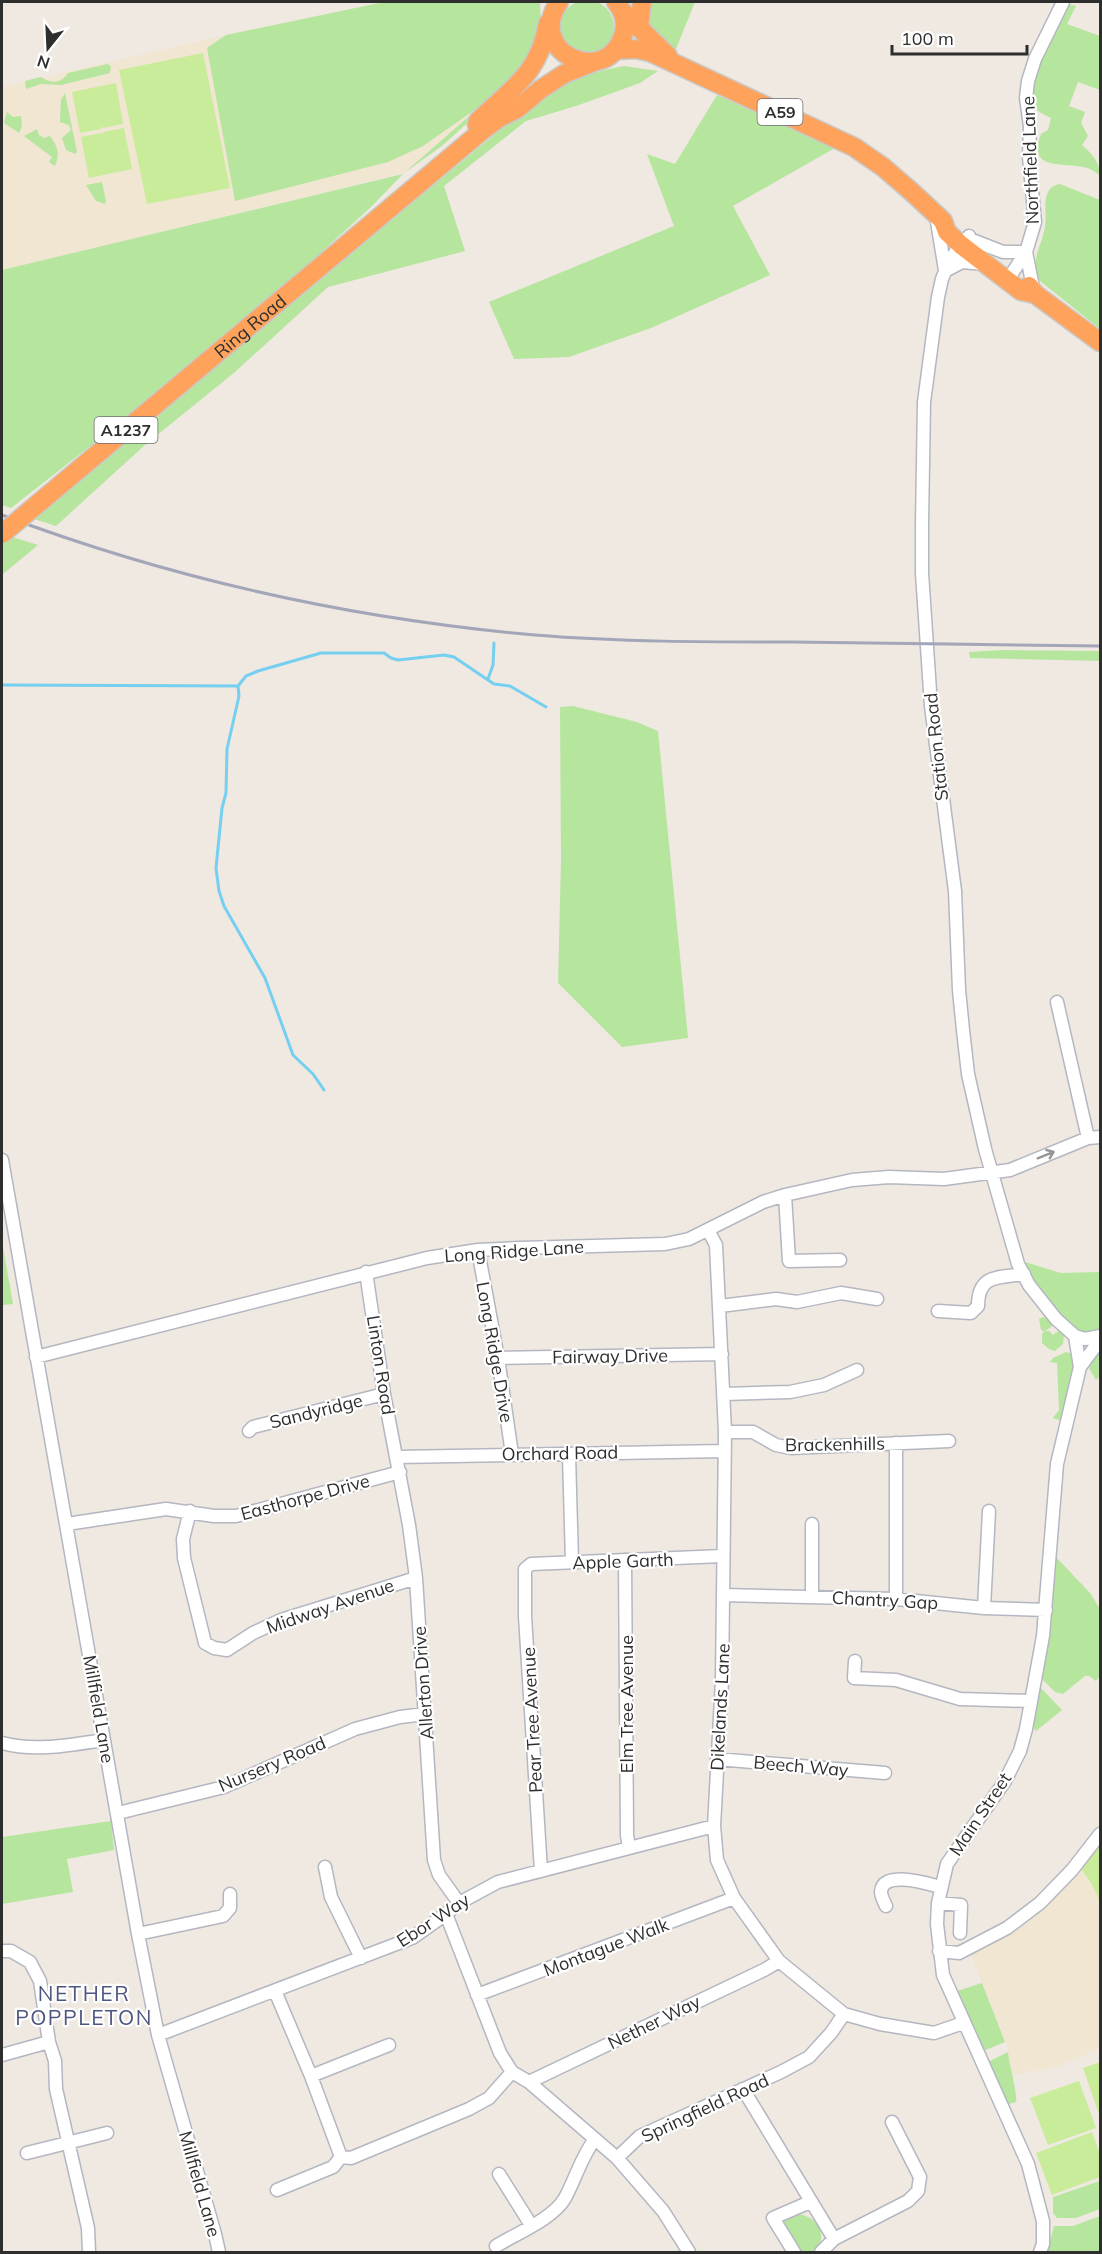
<svg xmlns="http://www.w3.org/2000/svg" width="1102" height="2254" viewBox="0 0 1102 2254" font-family="Mulish,sans-serif">
  <style>
    .education { fill: #f0e6d1 }
    .green { fill: #b6e59e }
    .pitch { fill: #c9ec9a }
    .lines { fill: none; stroke-linecap: round; stroke-linejoin: round }
    .stream { stroke: #75cff0; stroke-width: 3 }
    .minor-casing { stroke: #b4b7c1; stroke-width: 15 }
    .highway-casing { stroke: #c9c9c9; stroke-width: 21 }
    .minor { stroke: #fff; stroke-width: 12 }
    .highway { stroke: #ffa35c; stroke-width: 18 }
    .rail { stroke: #a3a6b8; stroke-width: 3 }
    .highway-bridge-casing { stroke: #c9c9c9; stroke-width: 21; stroke-linecap: butt }
    .highway-bridge { stroke: #ffa35c; stroke-width: 18 }
    .oneway { stroke: #969696 }
    .labels { text-anchor: middle; dominant-baseline: central; stroke-width: 4.5; stroke-linejoin: round; paint-order: stroke }
    .shield { fill: #fff; stroke: #6d6d6d; stroke-width: 1.5 }
    .shield-label { font-size: 16px; font-weight: bold; fill: #2e2e2e }
    .street-label { font-size: 18px; fill: #2e2e2e; stroke: #fff }
    .quarter-label { font-size: 21px; letter-spacing: 1.5px; fill: #4d5680; stroke: #fff }
  </style>
  <rect width="100%" height="100%" fill="#efe9e1"/>
  <!-- education -->
  <path class="education" d="M384 2 490 98 404 173 2 270V87L226 35Z
    M1100 1841V2049L1056 2067 1012 2075 1007 2045 970 1953 1021 1923 1066 1886Z"/>
  <!-- green -->
  <path class="green" d="M560 27a27 27 0 1 1 54 0a27 27 0 1 1-54 0Z
    M384 2H540L541 26 534 50 510 84 442 146 404 173 370 208 274 295 167 386 11 508 2 505V270L403 174 483 104 423 146 388 162 235 201 207 48 226 35Z
    M647 2H695L676 49C652 47 649 30 642 11Z
    M1068 4 1076 6 1067 24 1100 36V90L1078 82 1069 106 1085 112 1081 123 1088 136 1082 145C1091 153 1100 162 1100 175 1096 173 1092 169 1087 168 1067 161 1025 173 1041 134L1048 130 1051 118C1043 114 1033 110 1031 100 1026 75 1057 26 1068 4Z
    M108 64 111 67 110 73 61 85 41 84 26 89 25 81 41 77C51 84 61 84 68 73Z
    M624 66 658 71 640 83 576 106 526 121 444 186 465 251 328 287 235 372 145 445 56 526 31 518 535 101C567 81 587 73 624 66Z
    M65 93 77 152 75 154 66 150 62 138 71 130 69 125 60 122 61 100Z
    M717 95 835 148 733 206 770 275 651 328 569 357 514 359 489 302 674 226 647 154 675 164Z
    M7 112 13 117 21 116 22 126 19 133 4 123Z
    M37 129 39 135 44 138 50 136C58 147 60 153 55 166L49 162 52 157 24 136Z
    M102 182 106 201 105 204 96 201 86 185Z
    M1060 184 1100 200V329L1040 281C1029 258 1042 248 1045 226 1047 215 1043 202 1048 192 1051 187 1054 185 1060 184Z
    M9 536 38 545 2 575V544Z
    M1003 650 1100 651V661L970 658 969 652Z
    M573 706 637 722 658 731 688 1038 622 1047 558 983 561 860 560 707Z
    M2 1241 13 1304 2 1305Z
    M1025 1262 1061 1273 1100 1272V1332L1095 1335C1089 1334 1082 1334 1077 1331 1058 1320 1034 1282 1025 1262Z
    M1046 1316 1054 1325 1045 1331H1049L1053 1335 1060 1330 1064 1336 1063 1344 1055 1351 1049 1349 1042 1343V1334L1044 1331 1041 1330 1039 1319Z
    M1100 1350V1376L1096 1380 1089 1368Z
    M1066 1352 1073 1354 1076 1365 1062 1421 1053 1418 1059 1410 1057 1363 1050 1362 1053 1358Z
    M1055 1556 1090 1593 1100 1609V1676L1096 1681 1089 1676H1085L1063 1694 1055 1692 1041 1678 1052 1614Z
    M1039 1686 1062 1710 1036 1731 1033 1727Z
    M111 1821 114 1850 67 1859 73 1892 2 1904V1837Z
    M982 1983 1005 2042 983 2051 957 1991Z
    M1008 2052C1009 2063 1018 2096 1016 2102L1009 2104 988 2062Z
    M1100 2181V2209L1076 2218H1057L1053 2213V2197Z
    M797 2214C818 2216 829 2235 815 2252H797L779 2226 783 2220Z
    M1100 2216V2252H1047L1054 2226H1073Z"/>
  <!-- pitch -->
  <path class="pitch" d="M203 53 230 188 147 204 119 70Z
    M116 83 123 124 103 128 102 126 101 129 80 133 72 92Z
    M124 128 132 169 89 178 81 137 101 133 102 135 104 132Z
    M1100 1841V1901L1090 1881 1080 1868Z
    M1100 2062V2117L1083 2068Z
    M1079 2081 1096 2128 1048 2145 1030 2098Z
    M1092 2132 1100 2154V2177L1052 2195 1036 2153Z"/>
  <g class="lines">
    <!-- stream -->
    <path class="stream" d="M488 679 493 665 494 643
      M2 685 238 686 246 676 258 671 321 653H384L391 658 398 660 444 655 454 657 494 684 510 686 546 707
      M238 686 239 696 227 749 226 793 222 808 216 868 219 891 224 906 265 978 293 1055 313 1074 324 1090"/>
    <!-- minor casing -->
    <g class="minor-casing">
      <path id="minor" d="M937 222 945 270
        M969 236 950 259 942 279 938 297 924 402 922 524V573L931 706 955 891 959 990 963 1030 968 1074 985 1149 1018 1264 1029 1285 1056 1319 1075 1336 1085 1339 1100 1336
        M975 241 1003 252H1026
        M1026 252 1034 292
        M945 271 962 262 983 264
        M1007 281 1026 252 1035 222 1029 157 1030 126 1026 98 1028 81 1035 59 1063 2
        M1057 1002 1088 1138
        M2 1160 138 1934 158 2035 215 2234 219 2252
        M785 1195 789 1261 840 1260
        M708 1230 716 1245 725 1432 722 1680 714 1826 717 1860 734 1898 779 1961 844 2014 880 2024 934 2033 963 2023
        M478 1250 498 1358 512 1454
        M366 1272 384 1394 409 1525 416 1578 434 1860 439 1875 459 1903
        M720 1306 776 1299 797 1302 841 1293 877 1299
        M938 1311 971 1313 978 1306C978 1274 998 1278 1024 1274
        M36 1357 427 1258 478 1250 521 1248 665 1244 689 1239 763 1202 785 1195 852 1180 889 1177 944 1179 1010 1170 1088 1138 1100 1137
        M498 1358 722 1354
        M1080 1367 1100 1340
        M724 1394 790 1392 824 1385 857 1370
        M249 1431 253 1427 384 1394
        M725 1432H753L776 1445 791 1448 949 1441
        M569 1455 572 1562
        M397 1457 724 1451
        M190 1511 183 1539 184 1558 205 1643 214 1648 227 1650 253 1633 281 1620 416 1578
        M67 1524 166 1509 214 1516H236L400 1472
        M812 1524V1597
        M625 1560 627 1835 629 1848
        M724 1595 896 1599 984 1608 1046 1610
        M896 1599V1443
        M984 1608 989 1511
        M855 1661 854 1678 896 1680 960 1699 1030 1701
        M2 1743C35 1752 70 1745 104 1740
        M717 1759 885 1773
        M118 1813 224 1787 355 1729 400 1717 425 1714
        M325 1867 331 1897 361 1958
        M541 1871 525 1616V1569L531 1564 723 1556
        M938 1903 961 1905 960 1933
        M886 1906C884 1902 881 1896 881 1892 882 1869 929 1884 941 1887
        M446 1914 500 2053 512 2072 529 2082 617 2158 663 2211 689 2252
        M138 1934 223 1916 230 1908V1894
        M2 1951H11L30 1962 40 1981 49 2042 55 2061 56 2089 88 2228 89 2252
        M939 1951 959 1953 1007 1928 1040 1903 1072 1870 1100 1834
        M275 1991 311 2076 341 2157 351 2158 469 2109 489 2098 512 2072
        M477 1995 734 1898
        M158 2035 412 1938 446 1914 459 1903 498 1882 714 1826
        M2 2055 49 2042
        M311 2076 389 2045
        M529 2082 764 1970 779 1961
        M743 2089 834 2239 908 2201 918 2191 920 2177 892 2122
        M27 2153 107 2133
        M617 2158 640 2136 781 2072 809 2057 831 2033 844 2014
        M499 2174 531 2225
        M277 2190 333 2167 341 2157
        M496 2246C517 2233 553 2219 565 2198 576 2178 581 2157 595 2139
        M794 2252 773 2218 810 2202
        M821 2252 834 2239
        M1040 2252 1043 2244V2221L1028 2164 943 1975 937 1924 938 1903 947 1864 1005 1781 1020 1751 1026 1729 1043 1636 1057 1464 1080 1367 1075 1336"/>
    </g>
    <!-- highway casing -->
    <g class="highway-casing">
      <g id="highway">
        <path d="M559 2C525 52 605 89 623 36 627 24 624 12 616 2"/>
        <path d="M622 11 668 56"/>
        <path d="M639 27 642 2"/>
        <path d="M615 50 635 49 650 52 854 147 883 167 913 193 943 221 947 232 961 245 1021 291 1035 294"/>
        <path d="M477 125 478 121C513 87 539 74 548 23"/>
        <path d="M1029 286 1035 294 1100 342"/>
        <path id="s1" d="M40 502 483 130 499 118 517 109 541 89 564 74 594 62"/>
      </g>
    </g>
    <!-- minor -->
    <use href="#minor" class="minor"/>
    <!-- highway -->
    <use href="#highway" class="highway"/>
    <!-- rail -->
    <path class="rail" d="M2 515C172 579 354 619 535 635 621 642 707 642 793 642 895 643 998 645 1100 646"/>
    <!-- highway-bridge casing -->
    <g class="highway-bridge-casing">
      <path id="highway-bridge" d="M2 534 40 502"/>
    </g>
    <!-- highway-bridge -->
    <use href="#highway-bridge" class="highway-bridge"/>
  </g>
  <!-- one-way arrows -->
  <defs><path id="oneway-shaft" d="M-6 0H5M1.5-3L5.5 0L1.5 3" fill="none" stroke-width="1.6" stroke-linecap="round" stroke-linejoin="round" transform="scale(1.5)"/></defs>
  <use class="oneway" href="#oneway-shaft" transform="translate(1046 1155) rotate(-22)"/>
  <g class="labels">
    <!-- shield labels -->
    <g class="shield">
      <rect x="757.5" y="99" width="45" height="26" rx="4.5"/>
      <rect x="94.5" y="417" width="63" height="26" rx="4.5"/>
    </g>
    <g class="shield-label">
      <text x="780" y="112">A59</text>
      <text x="126" y="430">A1237</text>
    </g>
    <!-- street labels -->
    <g class="street-label">
      <text transform="translate(1030 160) rotate(-92)">Northfield Lane</text>
      <text stroke="none"><textPath href="#s1" startOffset="274">Ring Road</textPath></text>
      <text transform="translate(936 747) rotate(-96)">Station Road</text>
      <text transform="translate(514 1251) rotate(-4)">Long Ridge Lane</text>
      <text transform="translate(495 1352) rotate(80)">Long Ridge Drive</text>
      <text transform="translate(610 1356) rotate(-1)">Fairway Drive</text>
      <text transform="translate(381 1365) rotate(81)">Linton Road</text>
      <text transform="translate(316 1411) rotate(-14)">Sandyridge</text>
      <text transform="translate(835 1444) rotate(-1)">Brackenhills</text>
      <text transform="translate(560 1453) rotate(-1)">Orchard Road</text>
      <text transform="translate(305 1497) rotate(-15)">Easthorpe Drive</text>
      <text transform="translate(623 1561) rotate(-2)">Apple Garth</text>
      <text transform="translate(885 1600) rotate(3)">Chantry Gap</text>
      <text transform="translate(330 1606) rotate(-19)">Midway Avenue</text>
      <text transform="translate(423 1683) rotate(-94)">Allerton Drive</text>
      <text transform="translate(626 1704) rotate(-90)">Elm Tree Avenue</text>
      <text transform="translate(720 1707) rotate(-87)">Dikelands Lane</text>
      <text transform="translate(99 1709) rotate(80)">Millfield Lane</text>
      <text transform="translate(532 1720) rotate(-93)">Pear Tree Avenue</text>
      <text transform="translate(272 1764) rotate(-23)">Nursery Road</text>
      <text transform="translate(801 1766) rotate(5)">Beech Way</text>
      <text transform="translate(980 1814) rotate(-56)">Main Street</text>
      <text transform="translate(433 1920) rotate(-33)">Ebor Way</text>
      <text transform="translate(606 1947) rotate(-21)">Montague Walk</text>
      <text transform="translate(654 2022) rotate(-26)">Nether Way</text>
      <text transform="translate(705 2108) rotate(-25)">Springfield Road</text>
      <text transform="translate(200 2184) rotate(74)">Millfield Lane</text>
    </g>
    <!-- quarter labels -->
    <g class="quarter-label">
      <text x="84" y="1993">NETHER<tspan x="84" dy="24">POPPLETON</tspan></text>
    </g>
  </g>
  <!-- border -->
  <rect width="1102" height="2254" fill="none" stroke="#2e2e2e" stroke-width="6"/>
  <!-- north arrow -->
  <g transform="translate(48 48) rotate(198)" stroke="#ffffff" stroke-width="4.5" paint-order="stroke">
  <path d="M0-4.5L10 22L0 15L-10 22Z" fill="#2e2e2e"/>
  <text y="-9" font-size="16" font-weight="bold" text-anchor="middle" fill="#2e2e2e">N</text>
  </g>
  <!-- scale -->
  <path d="M892 45v9h135v-9" fill="none" stroke="#2e2e2e" stroke-width="3"/>
  <text x="901" y="45" font-size="18" fill="#2e2e2e" stroke="#ffffff" stroke-width="4.5" paint-order="stroke">100 m</text>
</svg>
